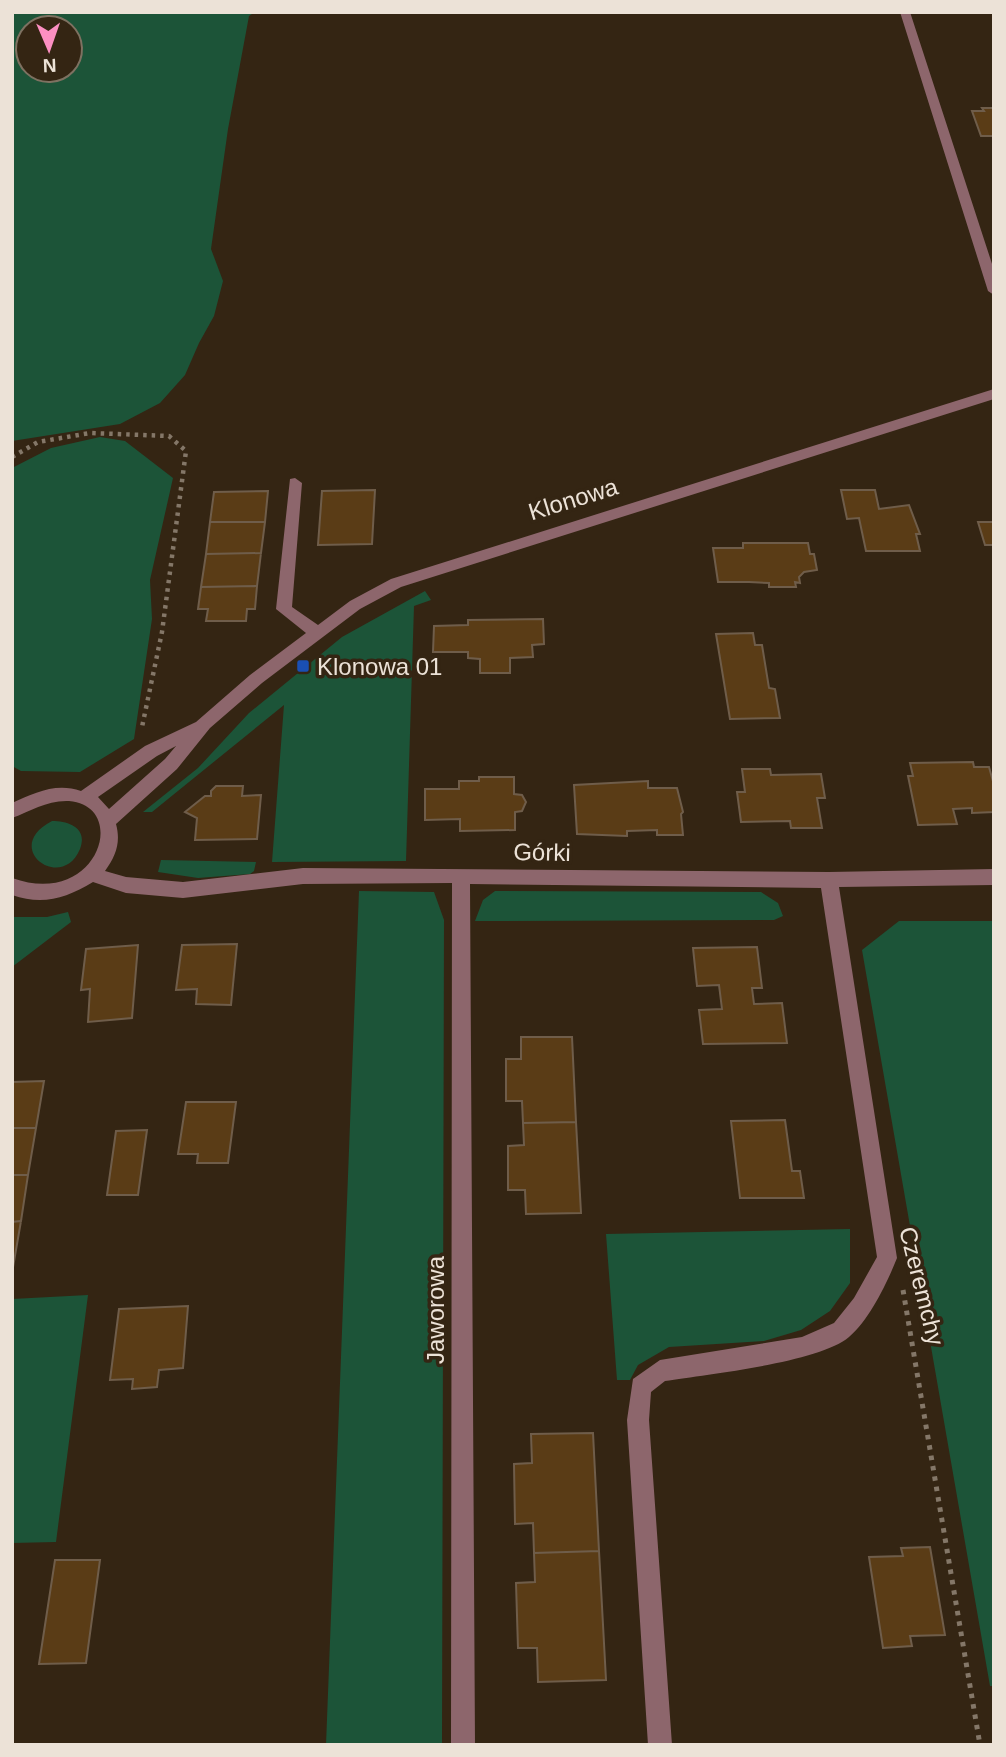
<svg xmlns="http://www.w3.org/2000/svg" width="1006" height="1757" viewBox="0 0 1006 1757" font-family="Helvetica,sans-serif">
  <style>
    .green { fill: #1c5438; fill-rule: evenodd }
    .building { fill: #5a3c16; stroke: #6f5d4a; stroke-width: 2 }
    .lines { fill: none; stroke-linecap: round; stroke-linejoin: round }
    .path-far1 { stroke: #847768; stroke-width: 4.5; stroke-dasharray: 3.5 5; stroke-linecap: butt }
    .path { stroke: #847768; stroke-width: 5; stroke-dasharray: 4.5 6; stroke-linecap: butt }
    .minor { fill: #8d666c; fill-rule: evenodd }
    .transit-dot { fill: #1a4fb4; stroke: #342513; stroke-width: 2.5 }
    .labels { text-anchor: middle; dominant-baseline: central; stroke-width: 7; stroke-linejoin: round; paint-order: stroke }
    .street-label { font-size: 24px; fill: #ece2d7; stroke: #342513 }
    .poi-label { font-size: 24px; fill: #ece2d7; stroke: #342513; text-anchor: start }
  </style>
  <rect width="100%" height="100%" fill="#342513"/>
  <!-- green -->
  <path class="green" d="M12 12H255L249 16 228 129 211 249 223 281 214 316 199 343 185 375 160 403 120 424 12 441ZM28 28H70V70H28Z
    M100 437 125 441 173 478 150 580 152 619 134 739 80 772 21 771 12 766V468L51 448Z
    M425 591 431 600 414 606 406 861 272 862 284 705 152 812H143L198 768 249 713 342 637Z
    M52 821C69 821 88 828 80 849 62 893 0 848 52 821Z
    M161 860 256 862 254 871 250 874 198 878 158 872Z
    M359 891 434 892 444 920 442 1745H326Z
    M495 891 761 892 778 903 783 916 774 920 475 921 483 900Z
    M68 912 71 922 12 967V917H47Z
    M899 921H994V1686H990L862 950Z
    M850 1229V1283L830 1311 801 1330 764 1341 669 1347 638 1365 630 1380H617L606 1234Z
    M88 1295 56 1542 12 1543V1299Z"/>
  <!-- building -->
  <path class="building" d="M982 108H994V136H981L972 111H984Z
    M375 490 372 544 318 545 322 491Z
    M841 490H875L879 509 909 505 920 534H916L920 551H866L859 518 847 519Z
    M268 491 265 522H210L214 492Z
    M210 522H265L261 553 206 554Z
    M978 522H994V545H985Z
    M743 543H808L810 554H814L817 570 804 572 799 577 800 583 795 582 796 587H769V583L749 582H718L713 548H743Z
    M261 553 257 586 201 587 206 554Z
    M257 586 255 609H247L246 621H206L208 609H198L201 587Z
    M543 619 544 644 532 645 533 657 510 658V673H480V659L468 658V652H433L434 626 468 625V620Z
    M753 633 755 645H762L769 688 775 689 780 718 730 719 716 634Z
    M973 762 974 767H989L994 785V812L972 813V808L953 809 957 824 918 825 908 776H913L910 763Z
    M742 769H770L771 775 821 774 825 798H817L822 828H791L790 821 741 822 737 792H745Z
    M479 777H514V794L522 795 526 802 522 811 515 812V830L460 831V819L425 820V789H459V781H479Z
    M648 781V788H677L683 812 681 814 683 835H657V830L627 831V836L577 834 574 785Z
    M216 786H243L242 796 261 795 257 839 195 840 197 818 185 812 205 796H211V791Z
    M237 944 231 1005 196 1004 197 989 176 990 182 945Z
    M138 945 132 1018 88 1022 90 989 81 990 86 949Z
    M757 947 762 988H752L754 1004 782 1003 787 1043 703 1044 699 1010 722 1009 719 985 697 986 693 948Z
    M521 1037H572L576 1122 523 1123 522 1101H506V1059H521Z
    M44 1081 36 1128H12V1082Z
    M186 1102H236L228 1163H197L198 1154H178Z
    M785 1120 792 1171H800L804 1198H740L731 1121Z
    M576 1122 581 1213 526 1214 525 1190H508V1146L524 1145 523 1123Z
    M12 1128H36L28 1175H12Z
    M147 1130 138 1195H107L116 1131Z
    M12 1175H28L21 1221 12 1222Z
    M21 1221 12 1273V1222Z
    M188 1306 183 1368 159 1370 157 1387 132 1389 133 1379 110 1380 119 1309Z
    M593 1433 599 1551 534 1553 533 1523 515 1524 514 1464 532 1463 531 1434Z
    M930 1547 945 1635 910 1636 912 1646 883 1648 869 1557 903 1556 901 1548Z
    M599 1551 606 1680 538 1682 537 1648H518L516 1583 535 1582 534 1553Z
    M55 1560H100L86 1663 39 1664Z"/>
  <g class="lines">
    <!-- path-far1 -->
    <path class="path-far1" d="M12 457 38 442 90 433 169 436 186 451 162 632 142 727"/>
    <!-- path -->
    <path class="path" d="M903 1290 980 1745"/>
    <!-- minor -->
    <path class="minor" d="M900 12H910L994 270V295L988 291Z
      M994 389V399L401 587 360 609 262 683 210 728 177 769 116 824C121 842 116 856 105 871L126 877 183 882 303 868 829 872 994 869V885L839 887 897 1258C887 1283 870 1319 849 1337 818 1363 708 1374 665 1381L651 1392 649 1420 672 1745H648L627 1420 633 1379 660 1360 802 1337 834 1323 854 1298 877 1257 821 888 470 884 475 1745H451L452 883 303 884 183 898 126 893 93 882C66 898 43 906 12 895V878C98 909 130 806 69 801 47 800 31 811 12 818V803C34 793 56 782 81 791L145 746 196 722 250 675 306 633 276 609 290 479 295 478 302 483 292 607 318 625 350 601 391 579ZM176 746 165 759 109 809 98 797 157 756Z"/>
  </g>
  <!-- markers -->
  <rect class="transit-dot" x="296" y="659" width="14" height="14" rx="3.5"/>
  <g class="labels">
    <!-- street labels -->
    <g class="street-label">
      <text transform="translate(573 499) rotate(-17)">Klonowa</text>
      <text transform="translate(542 852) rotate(1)">Górki</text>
      <text transform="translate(922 1286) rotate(76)">Czeremchy</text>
      <text transform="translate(435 1310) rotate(-90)">Jaworowa</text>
    </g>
    <!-- poi labels -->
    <g class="poi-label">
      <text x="317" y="666">Klonowa 01</text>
    </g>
  </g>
  <!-- border -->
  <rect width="1006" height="1757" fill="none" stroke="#ece2d7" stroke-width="28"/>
  <!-- north arrow -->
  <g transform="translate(49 49) rotate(178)"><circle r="33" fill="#342513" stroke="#7e7161" stroke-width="2"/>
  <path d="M0-5L12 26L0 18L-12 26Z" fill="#fc8fc2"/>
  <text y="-10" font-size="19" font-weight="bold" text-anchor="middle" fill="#ece2d7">N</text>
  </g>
</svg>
